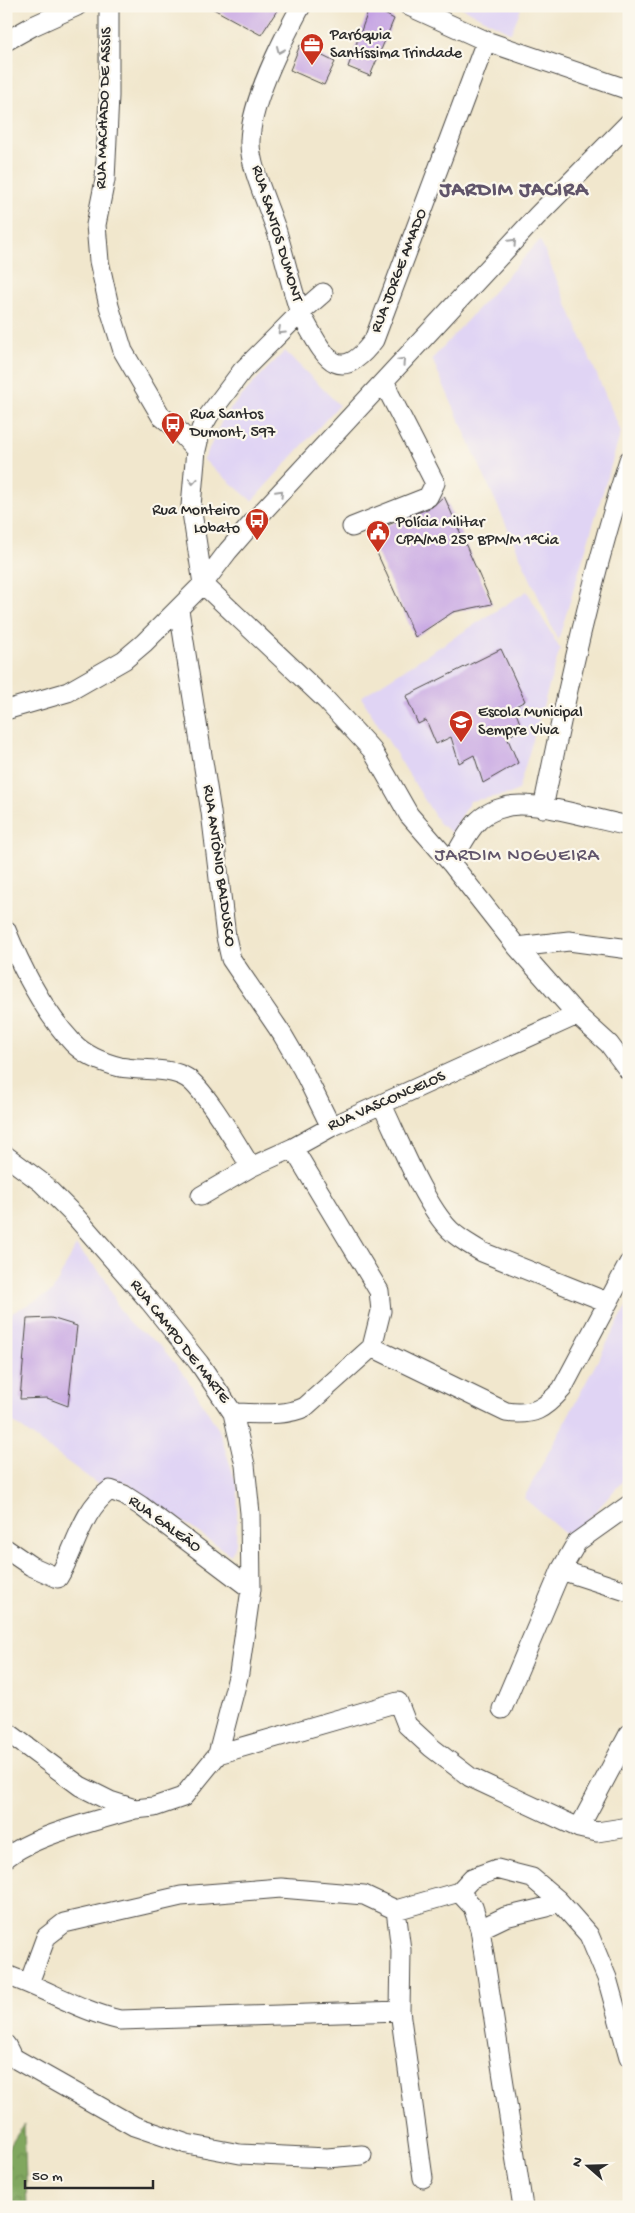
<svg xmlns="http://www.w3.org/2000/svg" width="635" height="2213" viewBox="0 0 635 2213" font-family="'Gochi Hand',sans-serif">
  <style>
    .built { fill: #e0d4f4 }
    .forest { fill: url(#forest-crowns); stroke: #566944 }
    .building { fill: #c4a2e3 }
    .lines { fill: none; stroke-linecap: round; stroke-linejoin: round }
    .minor-casing { stroke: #494743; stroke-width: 21 }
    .minor { stroke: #fff; stroke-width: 19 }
    .oneway { stroke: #a0a0a0 }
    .labels { text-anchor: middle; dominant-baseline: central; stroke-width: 4.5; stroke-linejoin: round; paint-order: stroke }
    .poi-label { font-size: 16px; fill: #2b2b2b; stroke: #fbf7ec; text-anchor: start }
    .street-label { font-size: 16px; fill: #2b2b2b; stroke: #fbf7ec }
    .quarter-label { font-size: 19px; letter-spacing: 1px; fill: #61556b; stroke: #fbf7ec }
    .district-label { font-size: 21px; font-weight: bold; letter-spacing: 1px; fill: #61556b; stroke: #fbf7ec }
  </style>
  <defs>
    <pattern id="forest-crowns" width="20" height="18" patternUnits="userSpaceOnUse" patternTransform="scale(1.25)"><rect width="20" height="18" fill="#80a75e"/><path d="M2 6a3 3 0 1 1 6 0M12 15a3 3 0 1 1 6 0" fill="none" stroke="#69884e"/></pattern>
  </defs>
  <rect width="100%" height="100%" fill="#fbf7ec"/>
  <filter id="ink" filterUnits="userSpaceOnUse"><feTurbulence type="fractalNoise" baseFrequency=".02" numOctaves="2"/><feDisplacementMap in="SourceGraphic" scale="10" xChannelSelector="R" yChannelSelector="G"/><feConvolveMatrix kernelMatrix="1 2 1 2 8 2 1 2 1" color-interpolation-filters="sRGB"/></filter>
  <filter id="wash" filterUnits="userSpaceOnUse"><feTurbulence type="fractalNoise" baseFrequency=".0096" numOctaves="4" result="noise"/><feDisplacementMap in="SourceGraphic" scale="20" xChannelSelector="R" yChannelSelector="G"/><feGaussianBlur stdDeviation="1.12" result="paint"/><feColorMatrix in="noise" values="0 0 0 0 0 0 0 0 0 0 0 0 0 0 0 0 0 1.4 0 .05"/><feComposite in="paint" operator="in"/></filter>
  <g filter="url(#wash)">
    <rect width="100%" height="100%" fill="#f1e7cd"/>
    <!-- built -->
    <path class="built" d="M459 6H522L511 33Z
      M540 240 621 432 558 641 432 359Z
      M285 351 339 405 252 501 204 460 224 416 257 379Z
      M527 591 560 649 518 790 510 794 470 801 452 833 439 823 361 697Z
      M76 1246 105 1278 118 1307 130 1324 159 1344 186 1377 219 1430 238 1489 236 1543 231 1555 128 1484 118 1481 99 1485 6 1417V1316L52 1292Z
      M629 1302V1477L627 1476 581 1528 565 1534 524 1498Z"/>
    <!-- forest -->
    <path class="forest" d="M24 2124 27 2207H6V2152Z"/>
    <g id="blocks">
      <!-- building -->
      <path class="building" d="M208 6H280L261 35Z
        M370 6 394 19 370 76 348 67Z
        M300 45 335 62 324 85 290 70Z
        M444 496 492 604 453 612 415 637 368 533 432 507Z
        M501 649 525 701 514 707 522 729 507 737 518 763 483 783 474 755 459 763 451 737 436 744 426 720 418 724 406 696Z
        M51 1318 77 1326 68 1406 47 1398 20 1399 27 1319Z"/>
    </g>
  </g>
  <g filter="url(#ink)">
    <use href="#blocks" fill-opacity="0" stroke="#494743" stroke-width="1"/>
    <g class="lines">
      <!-- minor casing -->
      <g class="minor-casing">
        <path id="minor" d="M109 6V96L105 180 96 225 99 261 109 306 123 351 161 416 176 428 196 450
          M409 6 486 41 629 90
          M6 41 33 26 77 6
          M323 293 300 313C322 349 335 392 374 340L486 41
          M352 527 428 497 435 483 389 393 385 380
          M203 584 326 700 372 750 409 815 451 863 517 947 577 1015 609 1044 629 1071
          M203 584 191 506 196 450 201 429 209 415 242 371 300 313C291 286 285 259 277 232 269 207 249 166 250 141 251 101 282 41 301 6
          M179 610 211 812 226 937 231 959 282 1034 303 1070 331 1127
          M6 710 68 692 124 660 144 643 203 584 228 551 255 520 537 216 629 123
          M543 808C567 691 592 574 629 460
          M451 863C459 850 467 832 478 821 488 811 506 805 520 805 551 805 598 820 629 826
          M6 930C22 969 44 1012 73 1043 85 1055 104 1063 120 1067 141 1071 169 1067 187 1078 205 1089 238 1147 251 1167
          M517 947 569 941 629 949
          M382 1105C399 1140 424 1204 450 1230 459 1239 471 1245 482 1252L607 1302
          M293 1148 379 1291 381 1311 372 1347
          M6 1156 41 1182 75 1216 150 1302 199 1363 233 1413 245 1465 250 1513 251 1589 239 1673 218 1754 183 1797 154 1807 135 1809 110 1801 80 1786 6 1731
          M201 1196 251 1167 293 1148 331 1127 577 1015
          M372 1347 506 1412C534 1416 544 1409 562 1389L629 1263
          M233 1413C256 1413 284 1417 305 1407L372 1347
          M6 1549 31 1566 58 1578C76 1549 81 1511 110 1490L124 1495 141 1506 251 1589
          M561 1570 629 1592
          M502 1709 561 1570 577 1542 629 1505
          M218 1754 398 1702 407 1725 432 1748 470 1777 579 1828 597 1832 629 1827
          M579 1828 629 1734
          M6 1858C34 1835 99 1820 135 1809
          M459 1892 473 1907 480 1929 523 2207
          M396 1910 401 1950 400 2011 423 2178
          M480 1929 505 1917 547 1907 558 1900
          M6 1975C45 1988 80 2011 120 2020L400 2011
          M29 1983 46 1937 64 1923 181 1896 281 1888 364 1895 396 1910 459 1892 472 1878 497 1869 532 1878 558 1900 589 1935 607 1978 629 2057
          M6 2045 12 2057 134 2126 187 2144 240 2154 327 2158 362 2155"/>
      </g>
      <!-- minor -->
      <use href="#minor" class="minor"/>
    </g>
    <!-- one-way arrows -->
    <defs><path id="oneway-chevron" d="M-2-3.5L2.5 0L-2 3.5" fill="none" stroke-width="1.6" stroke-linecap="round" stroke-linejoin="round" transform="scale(1.25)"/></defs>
    <g class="oneway">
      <use href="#oneway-chevron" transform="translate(280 50) rotate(113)"/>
      <use href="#oneway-chevron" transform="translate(513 242) rotate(-47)"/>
      <use href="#oneway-chevron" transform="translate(281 331) rotate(137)"/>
      <use href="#oneway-chevron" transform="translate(402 361) rotate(-47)"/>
      <use href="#oneway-chevron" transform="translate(193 481) rotate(95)"/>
      <use href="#oneway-chevron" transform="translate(280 493) rotate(-47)"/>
    </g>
  </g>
  <!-- icons -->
  <defs>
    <g id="office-pin" transform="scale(1.25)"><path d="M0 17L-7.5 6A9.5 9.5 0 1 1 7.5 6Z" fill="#c8321e" stroke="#fbf7ec"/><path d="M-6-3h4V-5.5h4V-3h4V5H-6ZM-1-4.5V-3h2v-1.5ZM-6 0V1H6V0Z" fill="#fff"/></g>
    <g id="bus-pin" transform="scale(1.25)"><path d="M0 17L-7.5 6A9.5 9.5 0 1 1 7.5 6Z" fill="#c8321e" stroke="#fbf7ec"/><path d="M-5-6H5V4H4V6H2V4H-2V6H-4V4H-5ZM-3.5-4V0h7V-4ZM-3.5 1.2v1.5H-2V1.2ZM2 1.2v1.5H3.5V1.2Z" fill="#fff"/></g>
    <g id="civic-pin" transform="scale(1.25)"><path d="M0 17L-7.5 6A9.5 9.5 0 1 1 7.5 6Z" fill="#c8321e" stroke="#fbf7ec"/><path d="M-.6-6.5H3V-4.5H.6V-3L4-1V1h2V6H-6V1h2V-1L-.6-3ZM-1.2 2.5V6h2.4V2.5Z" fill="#fff"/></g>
    <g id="school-pin" transform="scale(1.25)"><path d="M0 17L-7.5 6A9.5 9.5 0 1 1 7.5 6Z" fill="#c8321e" stroke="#fbf7ec"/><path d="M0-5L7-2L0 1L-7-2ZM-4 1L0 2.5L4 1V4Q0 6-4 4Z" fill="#fff"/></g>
  </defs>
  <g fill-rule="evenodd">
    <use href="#office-pin" x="312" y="45"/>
    <use href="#bus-pin" x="173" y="424"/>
    <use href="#bus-pin" x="257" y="520"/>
    <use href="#civic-pin" x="378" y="532"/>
    <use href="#school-pin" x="461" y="722"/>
  </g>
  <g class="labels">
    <!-- poi labels -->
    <g class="poi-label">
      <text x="330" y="36">Paróquia<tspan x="330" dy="18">Santíssima Trindade</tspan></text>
      <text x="190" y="415">Rua Santos<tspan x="190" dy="18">Dumont, 597</tspan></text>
      <text x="240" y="511" text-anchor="end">Rua Monteiro<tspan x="240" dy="18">Lobato</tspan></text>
      <text x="396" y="523">Polícia Militar<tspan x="396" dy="18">CPA/M8 25º BPM/M 1ªCia</tspan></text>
      <text x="478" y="713">Escola Municipal<tspan x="478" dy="18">Sempre Viva</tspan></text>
    </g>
    <!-- street labels -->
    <g class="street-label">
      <text transform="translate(105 108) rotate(-88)">RUA MACHADO DE ASSIS</text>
      <text transform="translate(276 234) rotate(73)">RUA SANTOS DUMONT</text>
      <text transform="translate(400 271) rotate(-69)">RUA JORGE AMADO</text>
      <text transform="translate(218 866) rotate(82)">RUA ANTÔNIO BALDUSCO</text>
      <text transform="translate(387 1102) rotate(-24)">RUA VASCONCELOS</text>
      <text transform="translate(179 1342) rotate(52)">RUA CAMPO DE MARTE</text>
      <text transform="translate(164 1525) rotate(36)">RUA GALEÃO</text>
    </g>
    <!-- quarter labels -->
    <g class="quarter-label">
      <text x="517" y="856">JARDIM NOGUEIRA</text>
    </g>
    <!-- district labels -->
    <g class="district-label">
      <text x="514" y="191">JARDIM JACIRA</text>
    </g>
  </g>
  <!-- margin -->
  <rect width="635" height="2213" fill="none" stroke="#fbf7ec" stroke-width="25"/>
  <!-- north arrow -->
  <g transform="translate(588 2166) rotate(290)" stroke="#fbf7ec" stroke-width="4" paint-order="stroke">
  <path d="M0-4L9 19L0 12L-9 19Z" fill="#2b2b2b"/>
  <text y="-8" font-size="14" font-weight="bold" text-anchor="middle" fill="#2b2b2b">N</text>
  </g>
  <!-- scale -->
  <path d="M25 2180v8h128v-8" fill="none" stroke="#2b2b2b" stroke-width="2.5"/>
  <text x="32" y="2180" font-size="15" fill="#2b2b2b" stroke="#fbf7ec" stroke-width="4" paint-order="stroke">50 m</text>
</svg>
